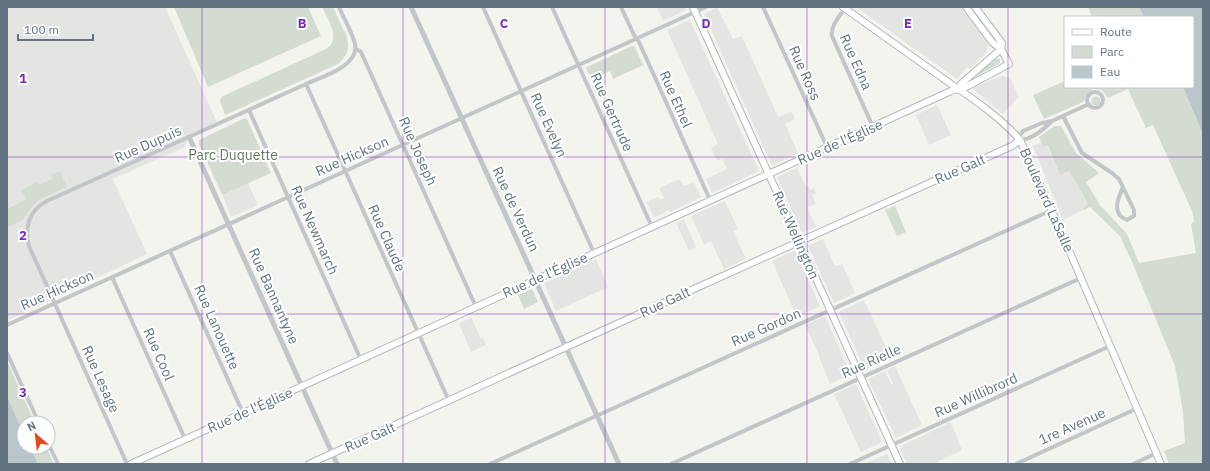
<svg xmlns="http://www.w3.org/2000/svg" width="1210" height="471" viewBox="0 0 1210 471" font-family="'IBM Plex Sans',sans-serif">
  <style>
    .built { fill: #e4e5e3 }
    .green { fill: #d4dbd0 }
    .water { fill: #bac6ca }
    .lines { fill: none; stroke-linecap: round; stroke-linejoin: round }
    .secondary-casing { stroke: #b2b8bc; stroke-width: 8 }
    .minor { stroke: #c3c6c9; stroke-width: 4 }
    .tertiary { stroke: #c3c6c9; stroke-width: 5 }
    .secondary { stroke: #fff; stroke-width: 6 }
    .grid { fill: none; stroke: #7b2cbf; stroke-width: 1; stroke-opacity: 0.55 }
    .labels { text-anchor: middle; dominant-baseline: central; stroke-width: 4; stroke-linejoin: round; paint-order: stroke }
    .street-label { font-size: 14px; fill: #627481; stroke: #fff }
    .park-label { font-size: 14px; fill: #667861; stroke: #fff }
    .grid-label { font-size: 13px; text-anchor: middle; font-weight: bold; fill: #7b2cbf; stroke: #fff; stroke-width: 4; stroke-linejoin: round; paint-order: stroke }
  </style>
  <rect width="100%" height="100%" fill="#f4f4ef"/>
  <!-- built -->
  <path class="built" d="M7 7H165L217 122 189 137 185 145V147L113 179 147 254 7 321V228L23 220 30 209 39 200 67 187 53 178 39 186 22 190 26 199 7 209Z
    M657 7H685L686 10 663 21Z
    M717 7 733 39 742 36 778 117 792 112 795 119 785 124 798 153 772 166 704 14Z
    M856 7H960L987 42 988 44 987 52 970 69 967 67 957 79Z
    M690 20 759 171 712 193 706 179 727 169 722 159 717 161 711 148 718 144 667 30Z
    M1004 76 1011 80 1019 97 1003 114 973 89V88L998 77Z
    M937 105 951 135 929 145 916 115Z
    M1041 142 1043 146H1047L1060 175 1069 171 1086 202V207L1083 210 1063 220 1033 146Z
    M797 168 806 187 808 186 810 190 814 188 816 193 812 195 816 204 807 207 816 227 802 233 777 177Z
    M680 179 684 186 694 182 701 197 670 212 669 210 660 215 654 217 646 202 658 197 660 200 664 198 659 188Z
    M248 183 258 205 231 217 222 195Z
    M725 201 738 229 733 231 746 259 724 269 711 241 704 244 691 216Z
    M684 219 696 247 689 251 676 223Z
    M823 239 835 266 842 264 855 293 834 303 808 246Z
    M795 250 820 306 797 317 772 261Z
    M596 259 608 287 556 311 544 283Z
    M864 300 891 358 865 370 839 312Z
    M825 316 851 374 830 384 819 357V355L805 325Z
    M471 317 481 339 483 338 486 345 471 352 459 324Z
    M895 366 922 425 896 438 868 379 885 371 892 385 893 384 887 370Z
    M856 384 882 442 861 452 834 394Z
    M951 422 962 450 933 464H907L900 449 902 448 901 446Z
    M887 454 892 464H867L866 463Z"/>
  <!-- green -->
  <path class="green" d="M174 7H308L321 36 208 87Z
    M322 7H333L344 31H345C350 46 350 53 338 64L225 115 220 101 221 97 326 49C342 39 328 20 322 7Z
    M1088 7H1139L1144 17H1092Z
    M632 46 635 47 643 65 613 79 610 71 591 80 586 68 587 67Z
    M996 59H1000V63L977 76V74Z
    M1065 81V87H1183L1203 134V464H1169L1164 451 1185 443 1183 412 1175 366 1133 264 1120 236 1090 207 1083 210 1087 204 1085 199 1069 171 1060 175 1048 146H1043L1039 137 1055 126H1061L1076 153 1099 173 1086 182 1100 205 1127 234 1139 263 1196 253 1191 224 1194 221 1192 211 1153 125 1146 128 1128 89 1108 98 1102 90 1093 89 1087 95 1083 102 1044 119 1033 95Z
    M1091.5 101a4.5 4.5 0 1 1 9 0a4.5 4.5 0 1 1-9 0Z
    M245 118 247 119 271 173 222 195 199 144V140Z
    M60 171 67 187 39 200 30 209 23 220 7 228V209L26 199 21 190 37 182 39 185 53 178 51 175Z
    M895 206 906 232 897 236 885 210Z
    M532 289 538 302 524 309 518 295Z
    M7 361 35 423H24V435L7 396Z
    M30 447H46L54 464H38Z"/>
  <!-- water -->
  <path class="water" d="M1139 7H1203V134L1183 87H1193V17H1144Z
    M7 396 24 435V447H30L38 464H7Z"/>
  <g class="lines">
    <!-- secondary casing -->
    <g class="secondary-casing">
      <path id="secondary" d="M693 7 900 464
        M843 7C879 33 915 58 951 84 975 100 1001 118 1020 140L1053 213 1161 464
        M975 7 1002 43 1001 49
        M959 88 962 83 1001 49
        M131 464 951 91 966 87 1009 64 1001 49 992 42 966 7
        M309 464 696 288 1012 146 1020 140"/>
    </g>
    <!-- minor -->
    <path class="minor" d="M483 7 594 253
      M552 7 652 227
      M621 7 634 35 639 42 710 200
      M763 7 827 147
      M845 8C840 16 830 26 832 36L873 127
      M356 49 361 52 476 307
      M306 84 449 401
      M1087 100a8 8 0 1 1 16 0a8 8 0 1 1-16 0Z
      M249 110 361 360
      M1063 116 1082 153 1112 173 1119 179 1134 210V216L1127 220C1111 214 1118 198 1123 187
      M1052 121C1044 129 1032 140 1020 140V135L1023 131 1042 123 1052 121 1089 104
      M170 251 243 413
      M112 277 185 439
      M7 325 706 7
      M7 353 39 423
      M48 443 58 464
      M127 464 29 246C24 228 29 210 47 201L306 84C321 77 360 66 355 44 352 32 344 19 339 7
      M490 464 1052 210
      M671 464 1081 278
      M850 464 1110 346
      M1016 464 1138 408
      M1133 464 1157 453"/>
    <!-- tertiary -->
    <path class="tertiary" d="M411 7 619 464
      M189 137 337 464"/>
    <!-- secondary -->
    <use href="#secondary" class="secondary"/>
  </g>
  <!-- grid -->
  <path class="grid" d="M202 7V464M403 7V464M605 7V464M807 7V464M1008 7V464M7 157H1203M7 314H1203"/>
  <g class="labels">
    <!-- street labels -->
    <g class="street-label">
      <text transform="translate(856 62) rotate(66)">Rue Edna</text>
      <text transform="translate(805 73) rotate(66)">Rue Ross</text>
      <text transform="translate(676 99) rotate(66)">Rue Ethel</text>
      <text transform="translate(612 112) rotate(66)">Rue Gertrude</text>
      <text transform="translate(549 125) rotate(66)">Rue Evelyn</text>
      <text transform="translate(840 142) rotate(-24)">Rue de l'Église</text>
      <text transform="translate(148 144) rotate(-24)">Rue Dupuis</text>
      <text transform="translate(418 151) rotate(66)">Rue Joseph</text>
      <text transform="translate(352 156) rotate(-24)">Rue Hickson</text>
      <text transform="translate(960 169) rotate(-24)">Rue Galt</text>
      <text transform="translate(1047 200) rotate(66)">Boulevard LaSalle</text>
      <text transform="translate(516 209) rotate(65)">Rue de Verdun</text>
      <text transform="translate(315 230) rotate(66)">Rue Newmarch</text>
      <text transform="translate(796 235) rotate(66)">Rue Wellington</text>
      <text transform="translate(387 238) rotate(66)">Rue Claude</text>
      <text transform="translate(545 275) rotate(-24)">Rue de l'Église</text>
      <text transform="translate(57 290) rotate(-24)">Rue Hickson</text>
      <text transform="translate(274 296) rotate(66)">Rue Bannantyne</text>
      <text transform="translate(665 302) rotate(-25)">Rue Galt</text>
      <text transform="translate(217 327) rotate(66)">Rue Lanouette</text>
      <text transform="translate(766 327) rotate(-24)">Rue Gordon</text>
      <text transform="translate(159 354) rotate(66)">Rue Cool</text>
      <text transform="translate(871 361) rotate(-24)">Rue Rielle</text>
      <text transform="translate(101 379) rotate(66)">Rue Lesage</text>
      <text transform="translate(976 395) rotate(-24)">Rue Willibrord</text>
      <text transform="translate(250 410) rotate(-24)">Rue de l'Église</text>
      <text transform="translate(1072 426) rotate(-24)">1re Avenue</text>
      <text transform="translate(370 437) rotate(-24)">Rue Galt</text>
    </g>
    <!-- park labels -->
    <g class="park-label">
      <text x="233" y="155">Parc Duquette</text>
    </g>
  </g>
  <g class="grid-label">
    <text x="302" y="28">B</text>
    <text x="504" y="28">C</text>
    <text x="706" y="28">D</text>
    <text x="908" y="28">E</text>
    <text x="23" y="83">1</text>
    <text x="23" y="240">2</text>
    <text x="23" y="397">3</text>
  </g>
  <!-- border -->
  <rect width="1210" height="471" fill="none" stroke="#627481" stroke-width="16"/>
  <!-- legend -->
  <rect x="1064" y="16" width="130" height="72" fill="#ffffff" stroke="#c0c7cd"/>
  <rect x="1072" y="29" width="20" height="6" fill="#ffffff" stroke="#c0c7cd"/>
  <text x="1100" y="36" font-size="12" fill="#627481">Route</text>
  <rect x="1072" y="46" width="20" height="12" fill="#d4dbd0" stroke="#c0c7cd"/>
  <text x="1100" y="56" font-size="12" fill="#627481">Parc</text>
  <rect x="1072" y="66" width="20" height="12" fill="#bac6ca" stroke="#c0c7cd"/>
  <text x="1100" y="76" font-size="12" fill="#627481">Eau</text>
  <!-- north arrow -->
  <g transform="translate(36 435) rotate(332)"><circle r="19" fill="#ffffff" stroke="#c0c7cd"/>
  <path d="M0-3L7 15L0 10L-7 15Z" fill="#e7491c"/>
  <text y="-6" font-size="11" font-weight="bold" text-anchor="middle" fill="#627481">N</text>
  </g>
  <!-- scale -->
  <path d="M18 34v6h75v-6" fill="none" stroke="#627481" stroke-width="2"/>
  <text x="24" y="34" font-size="12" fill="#627481" stroke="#ffffff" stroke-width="3" paint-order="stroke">100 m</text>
</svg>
